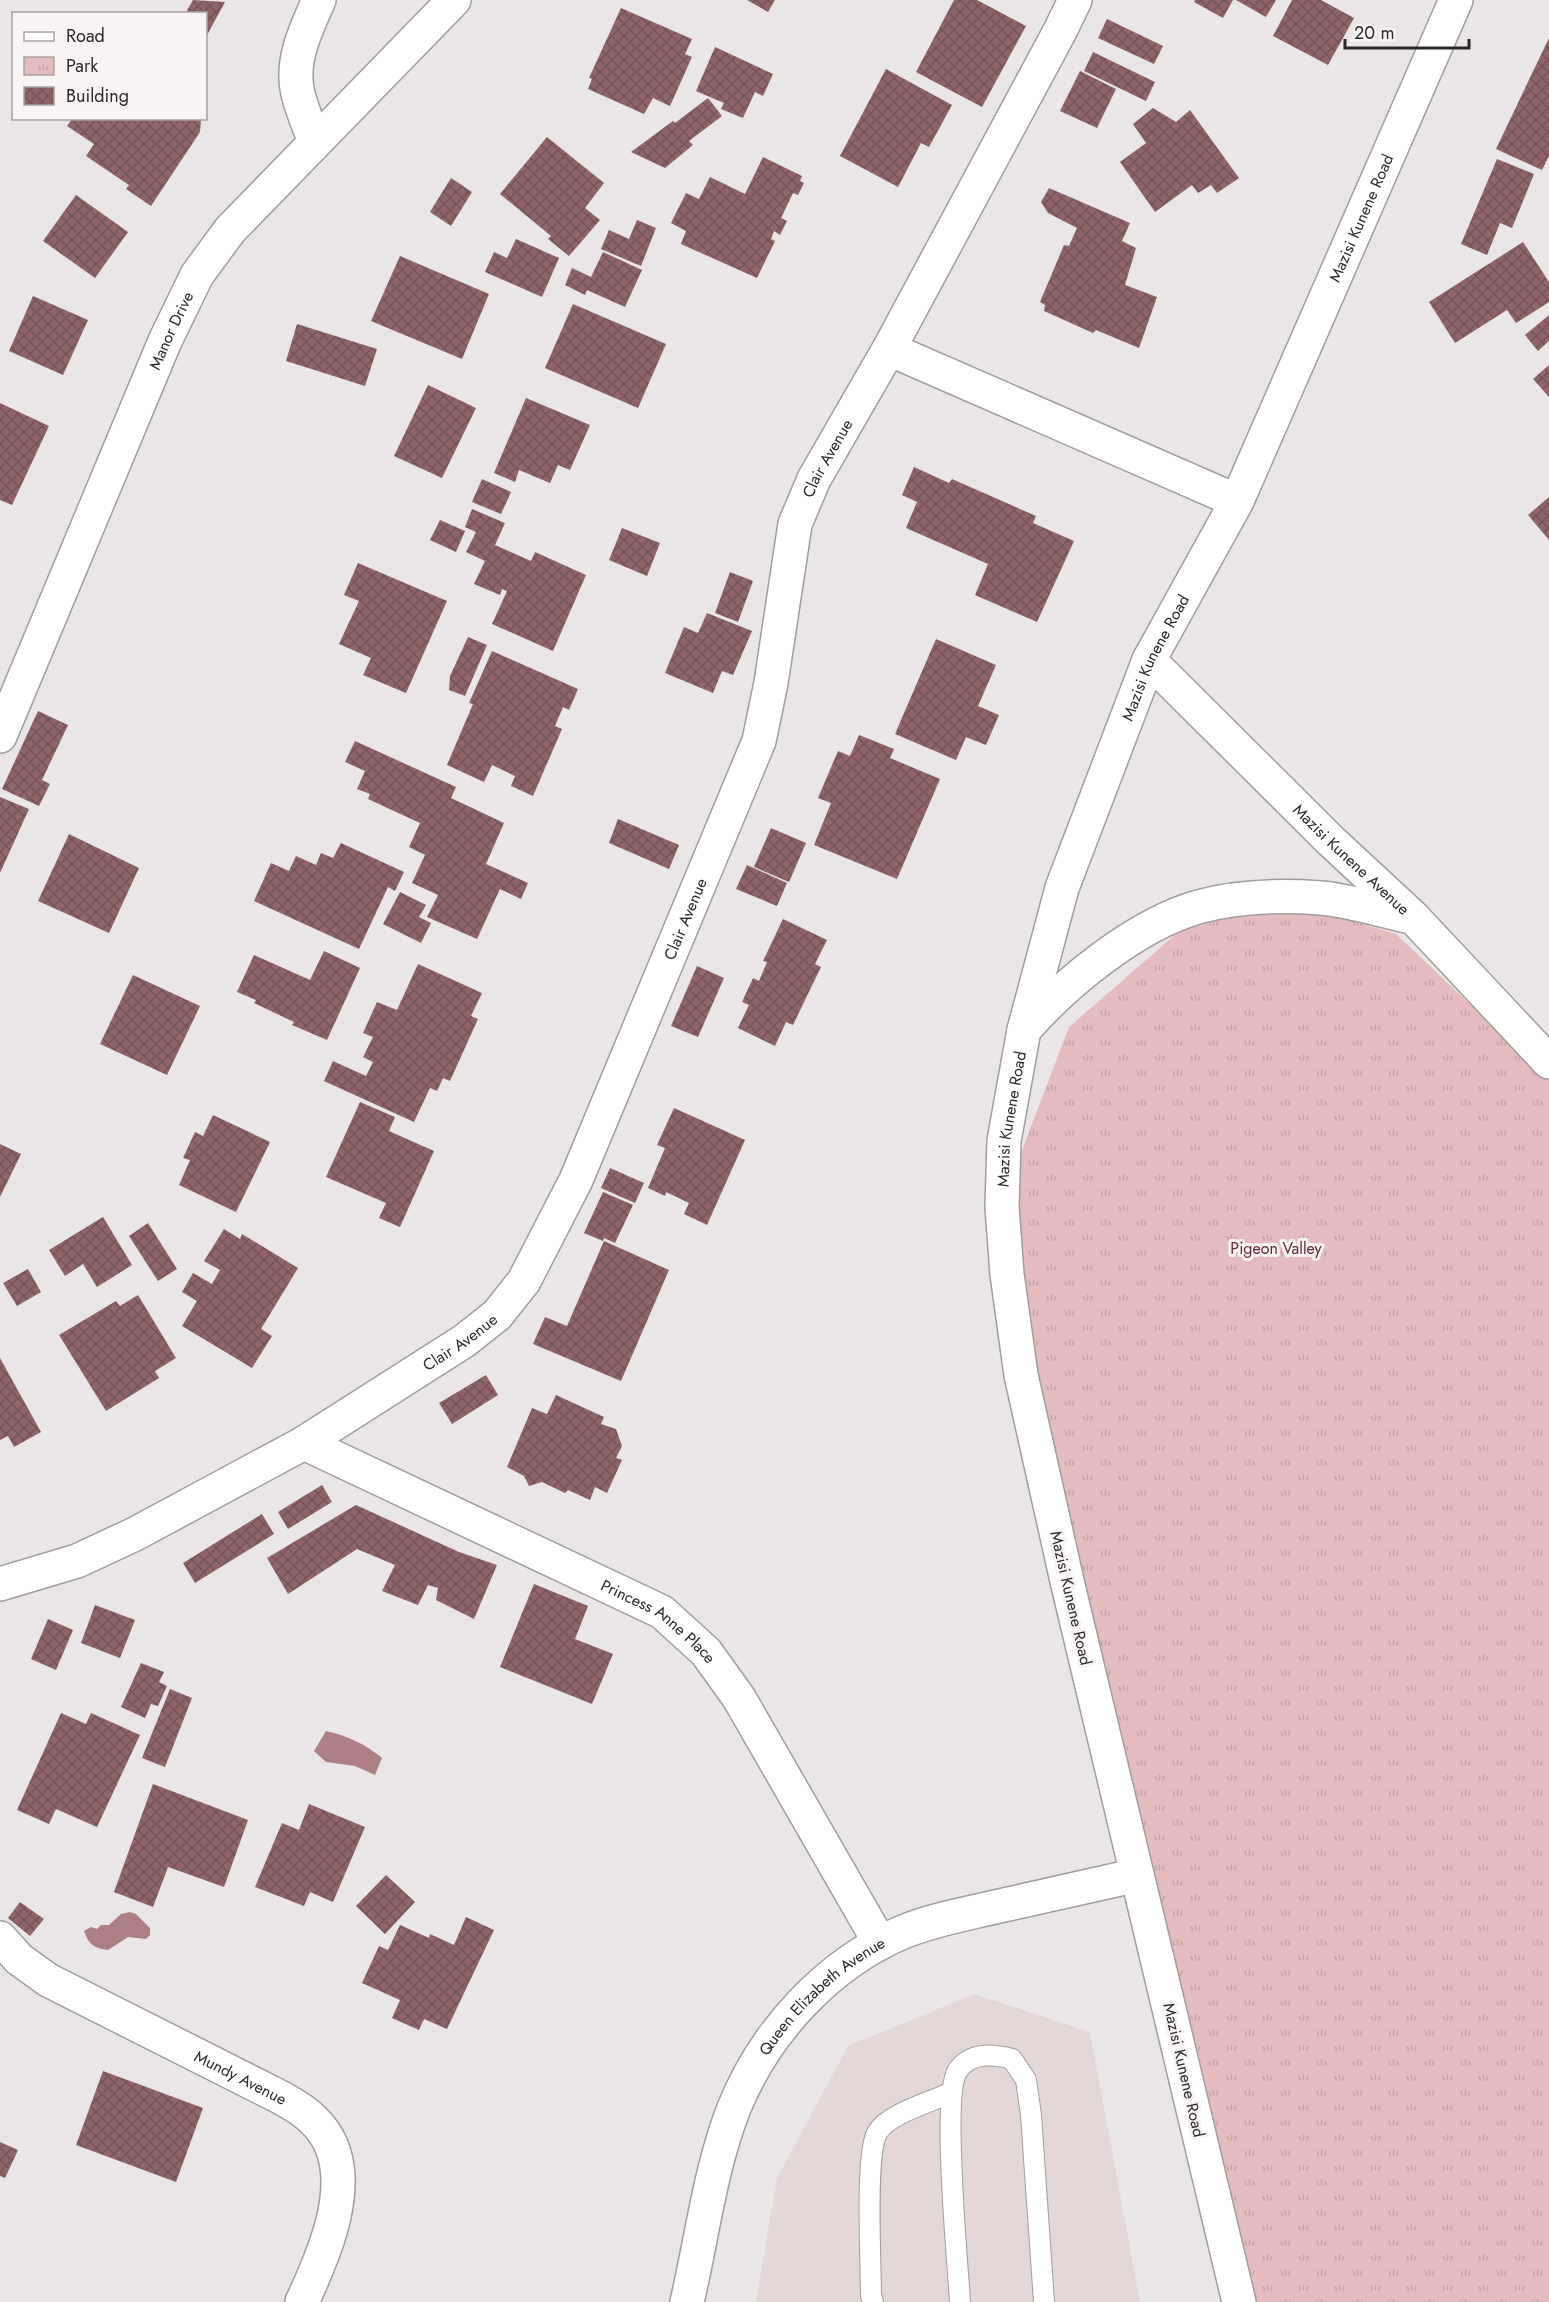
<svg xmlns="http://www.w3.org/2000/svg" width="1549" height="2302" viewBox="0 0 1549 2302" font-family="Jost,sans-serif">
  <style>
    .built { fill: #e4d7d8 }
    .park { fill: url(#park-tufts) }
    .water { fill: #ae8085 }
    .building { fill: url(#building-cross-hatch) }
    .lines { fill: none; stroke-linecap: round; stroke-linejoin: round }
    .lane-casing { stroke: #a09d9d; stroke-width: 22 }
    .street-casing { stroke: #a09d9d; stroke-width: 36 }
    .secondary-casing { stroke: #a09d9d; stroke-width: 36 }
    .lane { stroke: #fff; stroke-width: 20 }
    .street { stroke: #fff; stroke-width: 33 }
    .secondary { stroke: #fff; stroke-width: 33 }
    .labels { text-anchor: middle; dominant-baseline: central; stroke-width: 6; stroke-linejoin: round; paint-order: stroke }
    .street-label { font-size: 16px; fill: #2a2828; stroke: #f8f4f4 }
    .park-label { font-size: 16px; fill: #642832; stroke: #f8f4f4 }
  </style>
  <defs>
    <pattern id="park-tufts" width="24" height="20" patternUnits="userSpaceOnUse" patternTransform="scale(1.5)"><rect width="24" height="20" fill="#e6bbbf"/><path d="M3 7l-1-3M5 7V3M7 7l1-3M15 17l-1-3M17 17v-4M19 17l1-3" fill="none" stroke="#c5a1a4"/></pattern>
    <pattern id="building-cross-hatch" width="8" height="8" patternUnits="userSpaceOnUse" patternTransform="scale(1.5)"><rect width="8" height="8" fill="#90656a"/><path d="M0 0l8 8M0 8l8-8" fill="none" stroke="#765357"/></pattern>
  </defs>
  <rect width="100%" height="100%" fill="#eae6e7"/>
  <!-- built -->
  <path class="built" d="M974 1994 1090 2032 1140 2302H756L777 2178 848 2046Z"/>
  <!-- park -->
  <path class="park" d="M1293 903 1396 934 1549 1079V2302H1233L992 1229 1069 1027 1184 927Z"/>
  <!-- water -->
  <path class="water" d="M326 1731C348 1736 365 1744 382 1758L375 1775 355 1766 326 1762 314 1751Z
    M130 1912 136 1914 150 1928V1935L146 1939 128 1937 108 1950C94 1948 89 1945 84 1931L91 1927 97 1929 101 1925H109L121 1914Z"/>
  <!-- building -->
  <path class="building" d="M193 0 225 2 206 37V14H185Z
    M747 0H775L768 12Z
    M954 0H977L1026 26 982 107 916 72Z
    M1195 0H1233L1223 18 1194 2Z
    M1236 0H1276L1266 17Z
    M1292 0H1321L1354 18 1328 65 1273 36Z
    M621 8 692 39 685 54 692 57 670 106 653 98 644 114 588 89 592 79 589 78Z
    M1107 19 1163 46 1154 64 1098 38Z
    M1549 38V156L1542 170 1496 149Z
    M715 47 773 74 763 96 755 92 743 118 721 109 724 103 696 91Z
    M1093 52 1155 82 1146 101 1084 71Z
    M886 69 952 105 929 147 921 143 898 187 840 156Z
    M1080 71 1116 89 1097 128 1060 111Z
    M708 98 722 116 689 141 693 145 665 168 631 152 673 121 675 123Z
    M1153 108 1176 122 1190 110 1239 178 1217 193 1211 185 1198 193 1192 185 1155 212 1120 162 1146 143 1133 124Z
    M73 118H200L201 119 200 132 151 206 126 189 129 185 86 156 94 144 67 126Z
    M547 137 604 183 585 208 600 220 569 256 548 239 551 236 500 194Z
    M763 157 802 176 800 181 804 183 798 195 793 193 781 218 787 221 780 235 774 231 771 239 775 241 757 278 681 244 686 231 671 223 686 193 699 199 710 177 745 194Z
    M1497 159 1534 174 1512 228 1500 223 1487 255 1461 244Z
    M451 178 472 192 451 226 430 212Z
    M1049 188 1130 223 1122 241 1136 248 1125 285 1157 297 1139 348 1096 330 1093 333 1044 311 1045 305 1040 302 1064 245 1069 246 1077 228 1048 213 1041 202Z
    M76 195 128 232 95 278 43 241Z
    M637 220 656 228 641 266 601 249 609 230 629 239Z
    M516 239 559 258 542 297 485 272 494 252 507 258Z
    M1523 242 1549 282V302L1516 323 1507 310 1455 343 1429 302Z
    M603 252 642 270 625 307 587 290 585 295 565 285 572 268 591 277Z
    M400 256 489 294 462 359 371 321Z
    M33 296 88 320 63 375 9 351Z
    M573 304 666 344 638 408 545 368Z
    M1549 315V341L1538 351 1525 335Z
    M297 324 377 349 365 386 286 361Z
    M1549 365V397L1533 379Z
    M428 385 476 408 442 478 394 456Z
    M526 398 590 425 570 470 558 465 550 483 519 470 515 482 494 473Z
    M0 403 49 426 12 505 0 500Z
    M914 467 949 483 952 479 1036 516 1033 523 1074 541 1037 622 975 595 988 564 906 528 917 502 902 495Z
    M482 479 511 492 501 514 472 502Z
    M1549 497V540L1528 515Z
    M472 509 505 523 495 545 531 561 535 552 586 575 553 651 492 624 507 591 502 589 500 595 474 584 485 561 466 552 476 532 465 527Z
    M440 520 465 531 456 552 430 540Z
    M622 528 660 543 647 576 609 560Z
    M358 563 447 601 406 693 363 675 371 658 339 644 359 601 344 595Z
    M730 572 753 581 738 622 715 613Z
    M707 613 752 631 733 675 722 671 713 693 665 673 684 627 698 633Z
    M468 637 487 645 465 696 449 690 450 676Z
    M936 639 996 665 978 706 999 715 986 745 966 737 956 760 895 734Z
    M492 651 578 689 569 710 563 707 555 726 562 729 533 796 511 786 515 776 492 765 484 782 447 765 473 704 469 703Z
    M38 711 68 725 42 780 50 784 39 806 2 789Z
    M859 735 894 749 890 758 940 779 897 879 814 845 831 803 818 798 838 751 850 756Z
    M355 741 456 787 451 798 504 823 486 864 528 883 521 899 500 889 477 939 427 917 438 895 412 883 425 855 409 847 420 823 368 799 370 794 357 789 365 771 345 762Z
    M0 797 29 809 0 873Z
    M618 819 679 845 669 869 609 843Z
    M771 828 806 843 789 882 754 867Z
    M69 834 139 868 109 933 38 901Z
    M341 843 404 872 395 891 388 887 359 949 254 901 271 863 289 871 296 856 316 865 321 853 333 858Z
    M747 865 787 883 777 906 736 889Z
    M400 892 426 905 419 917 431 923 421 943 383 924Z
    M783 919 827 940 815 964 821 967 793 1025 786 1022 775 1046 738 1028 749 1005 742 1002 753 978 759 981 767 962 763 961Z
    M324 951 360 968 327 1040 292 1025 294 1022 254 1003 256 1000 237 992 254 955 310 980Z
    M418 964 482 993 471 1016 478 1019 450 1081 443 1078 437 1091 430 1088 414 1122 324 1081 333 1061 366 1076 373 1062 363 1057 373 1037 363 1033 377 1002 397 1010Z
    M697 966 724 978 698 1037 671 1026Z
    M133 975 200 1006 167 1075 100 1044Z
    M360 1102 395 1117 389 1131 434 1151 400 1227 379 1218 386 1203 326 1177Z
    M674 1108 745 1140 707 1225 684 1214 689 1203 666 1192 665 1196 648 1188 665 1148 657 1145Z
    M213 1115 270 1142 236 1212 179 1185 190 1160 183 1158 195 1132 203 1136Z
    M0 1144 21 1154 0 1197Z
    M610 1168 644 1183 635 1203 601 1188Z
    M603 1192 633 1205 615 1243 604 1238 603 1241 584 1233Z
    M103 1217 132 1265 97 1287 83 1264 65 1276 49 1250Z
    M148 1223 177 1269 158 1281 129 1236Z
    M224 1229 240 1239 242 1234 298 1268 261 1329 272 1336 252 1368 182 1326 197 1301 182 1292 193 1273 212 1284 220 1270 204 1261Z
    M604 1241 669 1270 621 1381 533 1344 545 1317 567 1326Z
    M28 1269 41 1292 17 1306 3 1283Z
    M138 1295 176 1358 155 1371 159 1378 106 1411 59 1335 116 1301 120 1306Z
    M0 1358 41 1432 14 1447 8 1436 0 1440Z
    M486 1375 498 1395 452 1424 439 1403Z
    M556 1395 604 1417 601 1424 616 1429 622 1446 616 1458 622 1460 607 1493 595 1487 590 1500 568 1490 565 1493 542 1482 529 1486 524 1476 507 1467 532 1408 547 1414Z
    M322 1485 332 1502 288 1529 278 1512Z
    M356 1505 459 1552 497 1565 474 1619 436 1600 438 1588 428 1585 418 1605 382 1591 395 1565 357 1549 288 1594 267 1558Z
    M262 1514 274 1534 195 1583 183 1563Z
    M534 1584 588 1606 575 1639 613 1654 592 1704 500 1667Z
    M95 1605 135 1620 120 1658 81 1643Z
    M48 1619 73 1630 56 1670 31 1659Z
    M141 1663 164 1672 159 1682 167 1686 158 1706 151 1704 145 1718 121 1707Z
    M170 1689 192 1698 165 1767 142 1758Z
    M61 1713 86 1724 91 1713 140 1735 97 1827 56 1809 49 1824 17 1810Z
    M153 1784 248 1820 224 1887 168 1867 153 1907 114 1892Z
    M309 1804 365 1827 333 1902 310 1892 304 1906 255 1887 282 1823 299 1830Z
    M386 1875 415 1902 385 1934 356 1906Z
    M20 1902 44 1919 30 1936 8 1918Z
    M466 1917 494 1930 447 2029 424 2019 419 2030 392 2018 400 2000 362 1983 379 1946 388 1950 400 1925 429 1938 430 1934 454 1945Z
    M103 2071 203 2108 176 2182 76 2145Z
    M0 2142 18 2150 5 2178 0 2176Z"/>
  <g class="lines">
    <!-- lane casing -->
    <g class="lane-casing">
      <path id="lane" d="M873 2302 871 2295C871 2264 865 2155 877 2133 887 2114 931 2102 950 2093
        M960 2302C958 2264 941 2093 958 2070 971 2052 992 2054 1012 2059L1026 2080 1031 2115 1044 2302"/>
    </g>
    <!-- street casing -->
    <g class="street-casing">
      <g id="street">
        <path d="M315 142C309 126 302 110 298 94 290 61 306 29 319 0"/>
        <path d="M889 349 1237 501"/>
        <path id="s1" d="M1149 660 1331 841 1413 917 1549 1062"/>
        <path id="s2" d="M0 736 165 341 197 275 230 230 454 0"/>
        <path d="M1024 1030C1066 982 1136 925 1198 907 1238 896 1280 895 1321 898 1348 900 1383 911 1411 917"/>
        <path id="s3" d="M304 1443 662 1612 706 1652 739 1698 880 1943"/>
        <path id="s4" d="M0 1584 77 1561 135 1534 304 1443 464 1341 497 1315 524 1281 576 1180 759 741 771 683 795 524 814 479 889 349 1060 31 1075 0"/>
        <path id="s5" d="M0 1938 19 1959 48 1980 276 2095C293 2104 311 2114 323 2131 358 2179 324 2255 302 2302"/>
        <path id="s6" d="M687 2302C702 2238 710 2169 734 2108 765 2032 827 1964 903 1932 932 1920 965 1914 995 1907 1043 1896 1090 1886 1137 1875"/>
      </g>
    </g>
    <!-- secondary casing -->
    <g class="secondary-casing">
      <g id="secondary">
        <path id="s7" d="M1239 2302 1067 1581 1021 1375 1007 1274 1002 1207 1004 1141 1024 1030 1062 888 1149 660 1237 501 1456 0"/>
      </g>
    </g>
    <!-- lane -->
    <use href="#lane" class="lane"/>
    <!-- street -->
    <use href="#street" class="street"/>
    <!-- secondary -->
    <use href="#secondary" class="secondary"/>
  </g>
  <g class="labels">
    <!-- street labels -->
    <g class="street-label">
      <text stroke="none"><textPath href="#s7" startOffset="2182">Mazisi Kunene Road</textPath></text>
      <text stroke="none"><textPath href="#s2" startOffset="440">Manor Drive</textPath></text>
      <text stroke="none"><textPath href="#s4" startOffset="1494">Clair Avenue</textPath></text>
      <text stroke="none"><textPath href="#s7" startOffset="1696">Mazisi Kunene Road</textPath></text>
      <text stroke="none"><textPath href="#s1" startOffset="284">Mazisi Kunene Avenue</textPath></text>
      <text stroke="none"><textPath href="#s4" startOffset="1008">Clair Avenue</textPath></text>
      <text stroke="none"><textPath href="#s7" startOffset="1210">Mazisi Kunene Road</textPath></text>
      <text stroke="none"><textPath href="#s4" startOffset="522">Clair Avenue</textPath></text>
      <text transform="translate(1071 1598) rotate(77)">Mazisi Kunene Road</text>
      <text stroke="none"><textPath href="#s3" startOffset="398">Princess Anne Place</textPath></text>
      <text stroke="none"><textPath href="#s6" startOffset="345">Queen Elizabeth Avenue</textPath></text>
      <text transform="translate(1184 2070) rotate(77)">Mazisi Kunene Road</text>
      <text stroke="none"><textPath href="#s5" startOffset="280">Mundy Avenue</textPath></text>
    </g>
    <!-- park labels -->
    <g class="park-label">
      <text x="1276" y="1248">Pigeon Valley</text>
    </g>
  </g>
  <!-- legend -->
  <rect x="12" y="12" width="195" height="108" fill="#f8f4f4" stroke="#a6a2a2" stroke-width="1.5"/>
  <rect x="24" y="32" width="30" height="9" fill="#ffffff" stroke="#a6a2a2" stroke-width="1.5"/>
  <text x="66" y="42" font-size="18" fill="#2a2828">Road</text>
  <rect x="24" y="57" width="30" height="18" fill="url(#park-tufts)" stroke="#a6a2a2" stroke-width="1.5"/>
  <text x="66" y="72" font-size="18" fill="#2a2828">Park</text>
  <rect x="24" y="87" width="30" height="18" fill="url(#building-cross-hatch)" stroke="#a6a2a2" stroke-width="1.5"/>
  <text x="66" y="102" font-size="18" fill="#2a2828">Building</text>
  <!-- scale -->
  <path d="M1345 39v9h124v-9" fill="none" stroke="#2a2828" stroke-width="3"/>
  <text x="1354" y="39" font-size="18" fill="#2a2828" stroke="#f8f4f4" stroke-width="4.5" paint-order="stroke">20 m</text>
</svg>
